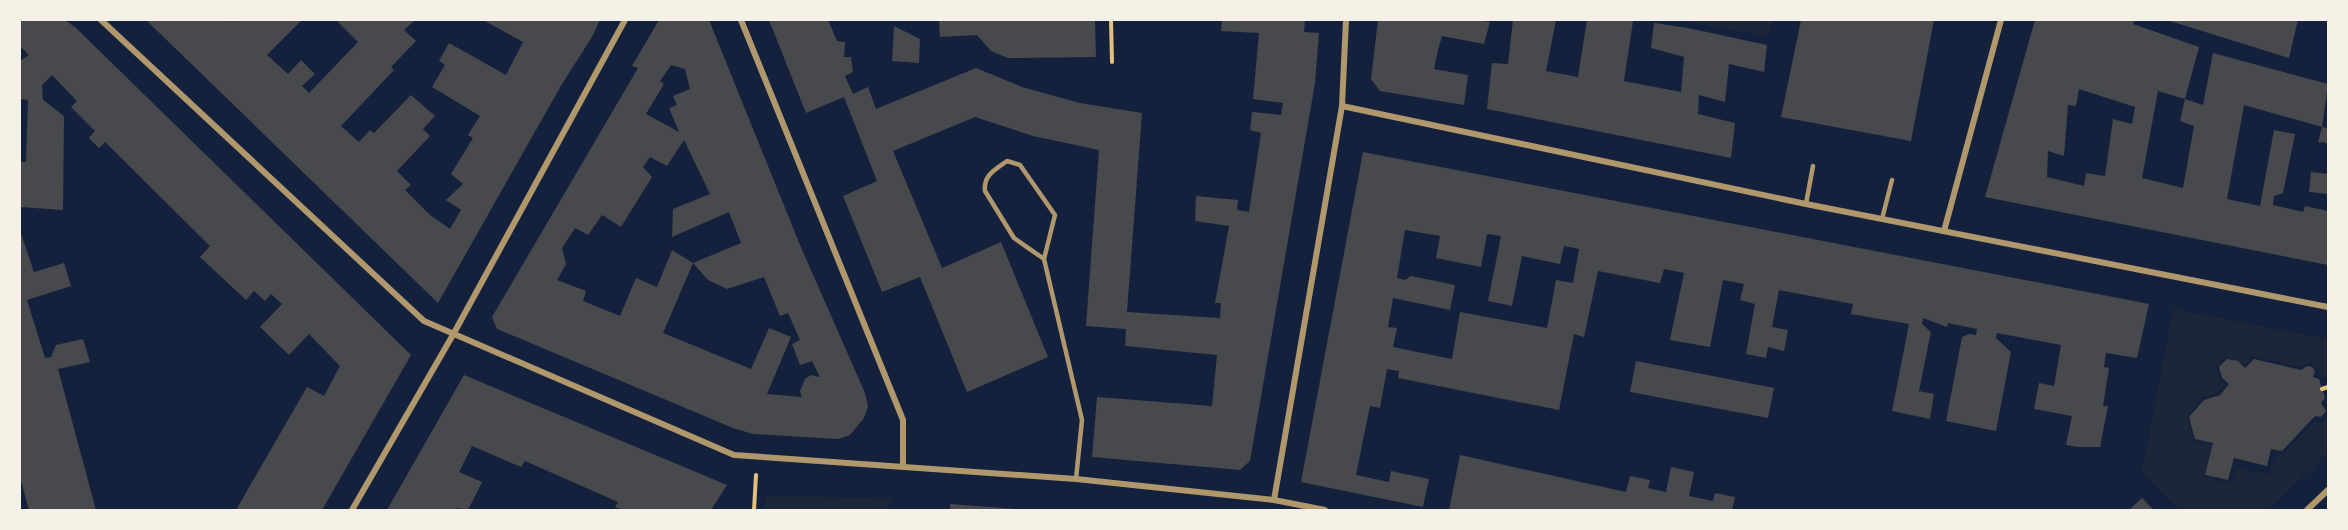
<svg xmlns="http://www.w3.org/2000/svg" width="2348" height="530" viewBox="0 0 2348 530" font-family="'Open Sans',sans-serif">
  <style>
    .green { fill: #1d2539 }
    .building { fill: #48494c; fill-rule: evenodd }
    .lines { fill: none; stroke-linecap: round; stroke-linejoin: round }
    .path { stroke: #e5c07b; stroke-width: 4 }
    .service { stroke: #b1986c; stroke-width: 4.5 }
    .minor { stroke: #b1986c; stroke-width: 6 }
  </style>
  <rect width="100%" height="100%" fill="#14213d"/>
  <!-- green -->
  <path class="green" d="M1683 20H1773L1768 37Z
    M2173 309 2328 339V377L2321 379 2318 370 2312 363 2298 367 2252 356 2245 365 2226 356 2216 367 2219 379 2226 385 2219 393 2202 397 2187 416 2194 441 2212 445 2204 476 2230 484 2239 468 2270 475 2277 455 2284 454 2314 422 2322 423 2328 417V453L2269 510H2179L2142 472Z
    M766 495 890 499 889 510H764Z"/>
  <!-- building -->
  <path class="building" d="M20 20H65L76 28 411 355 322 510H236L307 387 324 396 340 366 309 334 289 355 260 327 282 304 271 294 265 301 254 291 246 300 200 257 210 246 105 142 99 148 89 138 95 131 71 107 77 101 52 75 42 85 43 100 64 116 63 210 20 207V162H26L28 100 20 99V61L29 55 20 46Z
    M146 20H229L232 22 235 20H302L267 55 288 74 301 60 315 74 302 86 309 93 358 42 336 20H415L404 30 416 41 391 67 394 70 341 126 359 142 370 130 374 133 411 95 435 116 423 129 430 136 397 171 411 185 405 190 430 215 450 229 461 210 446 200 463 184 451 174 473 138 468 135 480 116 432 87 445 65 439 61 449 43 506 75 523 42 483 20H600L592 37 562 84 438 303Z
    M659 20H709L800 245 865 393 868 407 864 418 850 435 838 439 753 434 733 428 497 329 492 317 638 68 632 66ZM671 65 685 69 690 89 673 96 677 105 669 108 679 132 646 114 664 84 660 81ZM684 140 710 194 673 209 672 237 729 212 741 243 693 263 708 280 727 289 764 277 780 316 788 313 800 340 792 344 800 365 812 361 820 377 811 375 805 379 800 391 802 397 767 394 791 337 769 328 751 369 663 333 693 263 672 250 657 287 636 278 620 316 583 301 586 291 557 280 566 264 562 248 575 228 588 235 602 215 621 227 652 177 643 167 650 157 667 166Z
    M769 20H828L837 41 845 42 844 57H851L853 72 845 76 853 94 868 87 876 109 976 68 1022 87 1080 103 1142 113 1127 312 1220 318 1221 303H1215L1229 226 1195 221 1196 196 1238 200 1237 210 1249 212 1261 133 1250 130 1252 112 1281 115 1283 103 1253 99 1259 33 1221 31 1222 20H1305L1304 32 1319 33 1315 83 1250 461 1240 470 1092 457 1097 397 1212 406 1217 355 1125 346 1126 329 1086 326 1099 150 1033 136 975 117 893 151 942 268 1001 242 1048 357 967 392 920 277 882 292 843 196 877 181 844 97 806 113Z
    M939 20H1095L1096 57 1008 58 991 51 977 35 940 37Z
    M1378 20H1477L1490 22 1484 44 1442 36 1438 50 1434 69 1468 75 1464 105 1380 91 1371 79Z
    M1513 20H1556L1546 71 1578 77 1587 20 1633 21 1624 81 1681 92 1684 57 1651 48 1654 23 1688 28 1767 45 1764 72 1729 64 1725 102 1699 95 1698 114 1735 123 1731 158 1487 109 1492 63 1508 64Z
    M1801 20H1934L1911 141 1781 117Z
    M2035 20H2135L2133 24 2199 47 2185 99 2158 91 2142 178 2183 188 2194 126 2180 121 2185 99 2203 105 2213 53 2328 84 2322 127 2244 105 2227 199 2260 206 2274 130 2295 134 2283 193 2274 196 2273 205 2303 212 2305 206 2328 211V265L1985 197ZM2079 89 2135 107 2132 124 2113 119 2105 176 2086 173 2084 186 2047 177 2048 151 2064 156 2068 105 2076 106Z
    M2167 20H2298L2289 58Z
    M894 26 920 39 919 63 892 61Z
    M2322 127 2328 128V143L2318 142Z
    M1363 152 2149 304 2137 358 2106 353 2104 367 2109 368 2103 406H2108L2100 447H2078L2066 445 2072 416 2034 409 2039 383 2054 386 2061 345 1997 333 1996 338 2011 352 1996 431 1946 421 1962 337 1969 334 1976 335 1977 329 1948 323 1947 327 1923 318 1922 324 1931 332 1919 391 1934 394 1930 419 1892 411 1909 324 1851 314 1853 304 1779 290 1772 327 1788 330 1784 351 1768 347 1766 358 1746 354 1755 304 1740 300 1744 284 1723 280 1710 347 1670 340 1684 273 1664 269 1660 283 1598 271 1584 337 1574 334 1559 410 1398 378 1399 371 1387 369 1380 408 1370 406 1356 475 1389 482 1391 471 1429 479 1423 507 1301 482ZM1405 230 1440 236 1436 258 1481 267 1487 234 1501 236 1488 301 1512 306 1522 256 1560 264 1564 246 1579 249 1573 283 1556 280 1547 328 1460 312 1452 359 1393 347 1397 328 1388 327 1393 298 1450 310 1455 285 1411 276 1405 280 1397 278Z
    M2311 172 2328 174V194L2309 192Z
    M20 231 34 272 64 263 71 286 27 300 45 358 51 357 56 345 83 339 90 362 58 369 96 510H29L20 477Z
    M2227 359 2238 361 2245 368 2254 359 2301 370 2307 366 2312 367 2315 371 2313 377 2319 379 2325 398 2321 403 2326 411 2321 417 2315 416 2282 451 2271 449 2267 466 2234 458 2228 480 2205 475 2213 443 2195 439 2189 417 2204 400 2220 395 2229 384 2222 378 2219 367Z
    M1636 361 1774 388 1768 418 1630 392Z
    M464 375 684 467 727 485 711 510H623L615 507 618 502 525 461 521 467 472 446 459 472 482 482 468 510 457 508 456 510H387Z
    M1460 455 1626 492 1630 476 1650 480 1648 488 1666 492 1671 467 1694 472 1689 496 1713 501 1715 493 1735 497 1732 510H1449Z
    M2142 498 2154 510H2129Z
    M950 504 1017 509V510H950Z"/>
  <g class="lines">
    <!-- path -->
    <path class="path" d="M1111 20 1112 62
      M2322 389 2328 387
      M754 510 756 475"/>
    <!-- service -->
    <path class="service" d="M1806 204 1813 166
      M1882 219 1892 180
      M1044 259 1055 215 1020 165 1007 161C996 169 983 175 985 191L1014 238 1044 259 1082 420 1076 479"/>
    <!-- minor -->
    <path class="minor" d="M101 20 424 321 734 455 1076 479 1274 500 1325 510
      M741 20 903 420V465
      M1342 106 1806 204 2328 307
      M1944 231 2001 20
      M1274 500 1342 106 1346 20
      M352 510 454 333 625 20
      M2307 510 2328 490"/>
  </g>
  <!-- border -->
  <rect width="2348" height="530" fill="none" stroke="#f6f1e7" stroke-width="42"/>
</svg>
